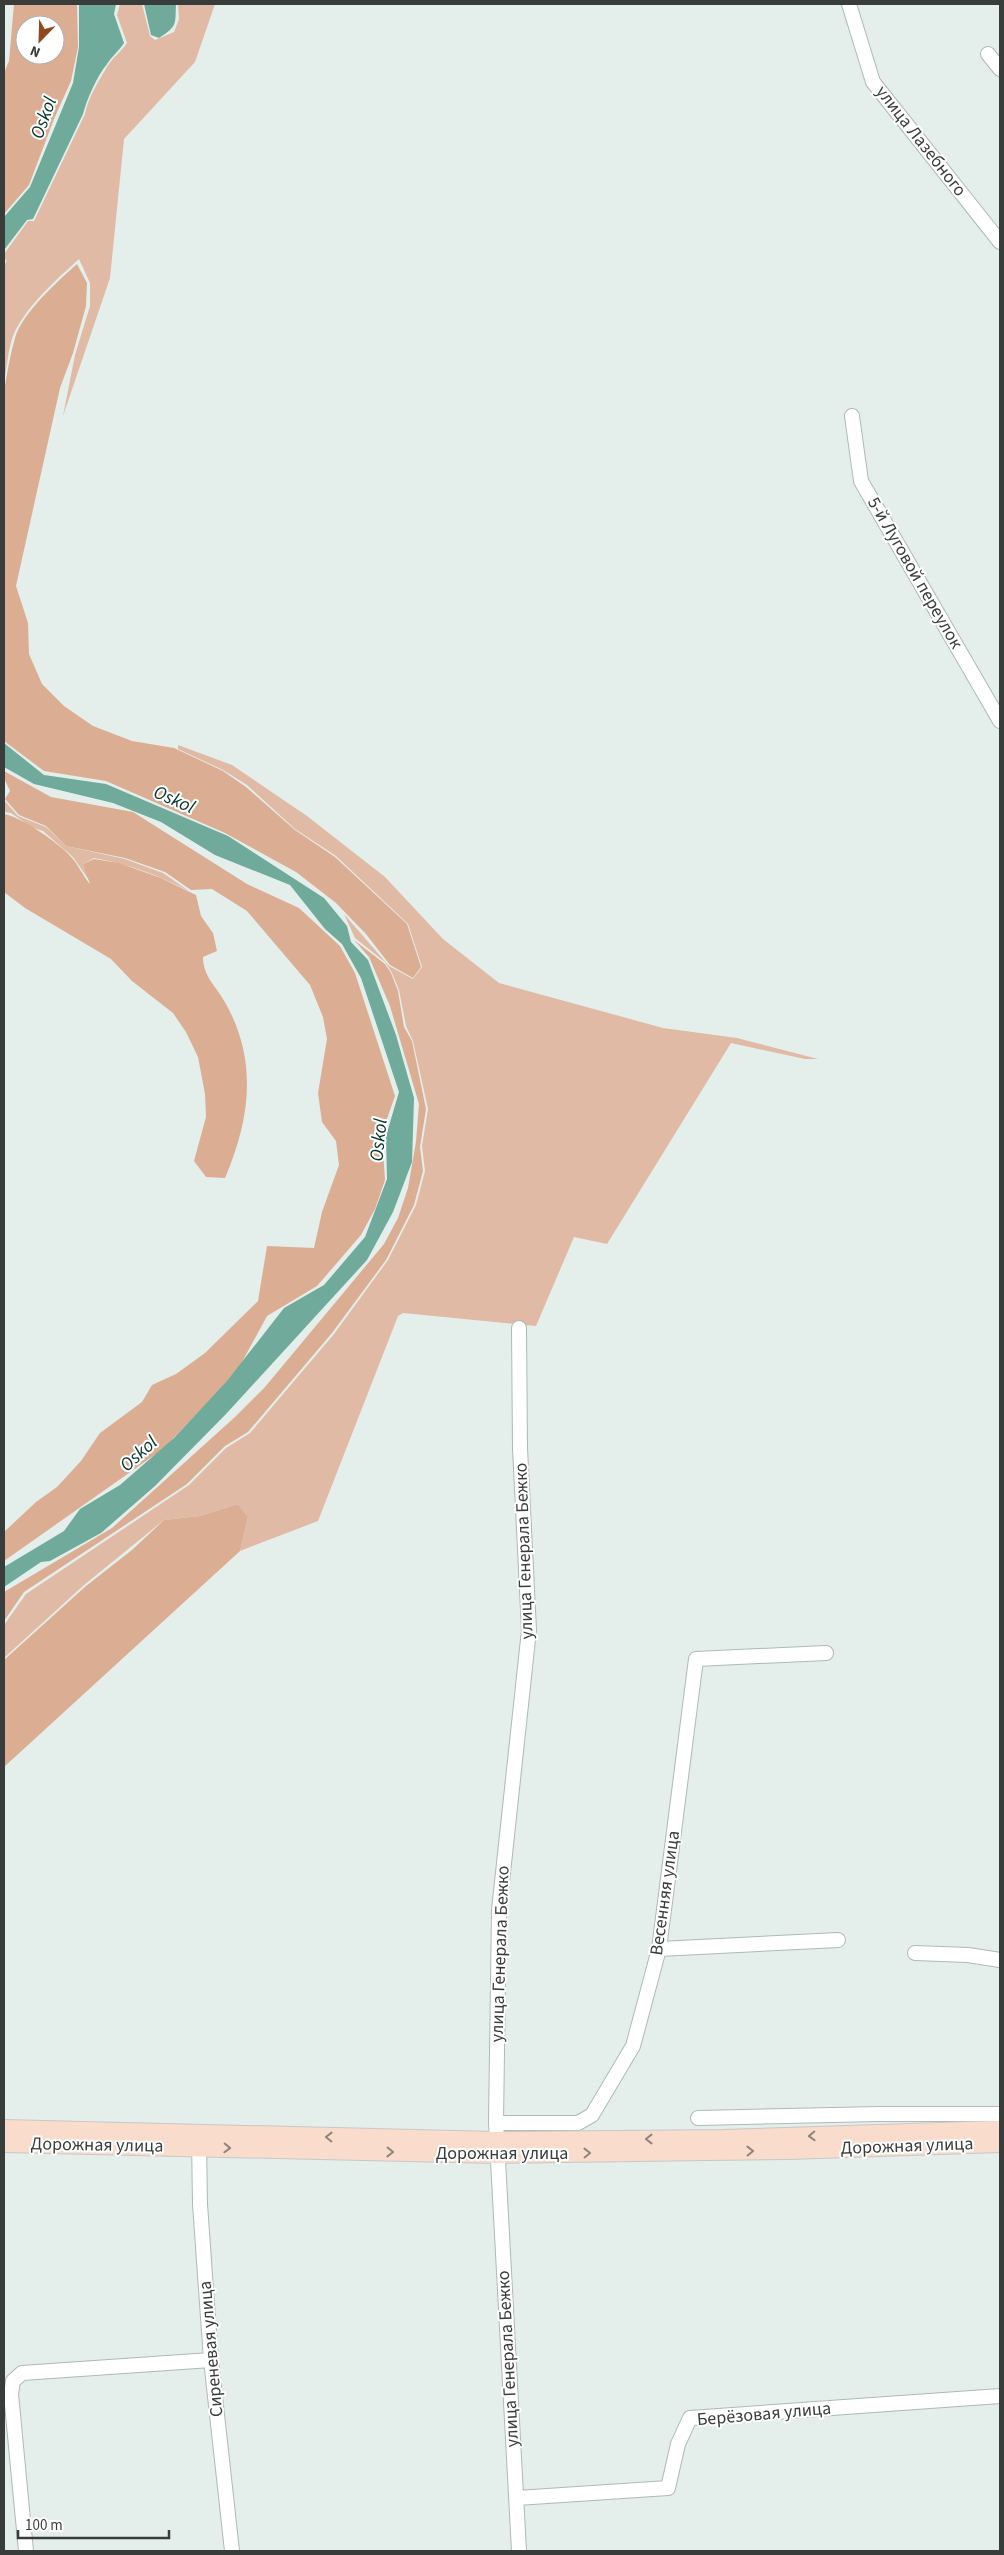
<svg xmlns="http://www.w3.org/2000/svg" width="1004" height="2555" viewBox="0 0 1004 2555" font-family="'Source Sans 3',sans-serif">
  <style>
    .green { fill: #e0baa5 }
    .forest { fill: #dbad93; fill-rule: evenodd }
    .water { fill: #70aa9a }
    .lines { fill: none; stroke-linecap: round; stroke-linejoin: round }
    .minor-casing { stroke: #afb9b6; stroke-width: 16 }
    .major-casing { stroke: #c7c8c8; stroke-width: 20 }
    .minor { stroke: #fff; stroke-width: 14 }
    .major { stroke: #f9dccc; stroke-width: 18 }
    .oneway { stroke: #8f847c }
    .labels { text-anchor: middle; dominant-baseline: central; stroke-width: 4; stroke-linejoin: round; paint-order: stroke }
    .street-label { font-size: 18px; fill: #383c3b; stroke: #fff }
    .water-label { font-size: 19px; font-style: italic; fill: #00352a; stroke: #fff }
  </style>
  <rect width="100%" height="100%" fill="#e4eeeb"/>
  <!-- green -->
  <path class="green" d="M120 4H142L150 36 155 40 174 32 179 19 178 4H215L195 62 124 139 110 278 63 416 75 355 90 306V283L79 259C56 280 25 307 13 336 8 350 7 367 4 382V267L7 259 4 261V254L28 221H34L85 114C88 98 98 82 107 67 112 58 121 52 127 43L117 15Z
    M178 745 232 765 307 816 385 877 443 939 499 983 663 1028 737 1038 818 1059H805L731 1043 607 1244 574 1237 536 1326 403 1313 398 1316 318 1521 240 1551 248 1517 238 1504 200 1516 164 1520 84 1585 4 1658V1625L26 1594 189 1485 226 1448 250 1433 334 1334 388 1260 416 1205 425 1171 422 1146 428 1109 413 1041 406 1026 399 990 392 973 385 962 355 938 344 914 389 966 413 979 422 967 408 924 336 856 295 829 247 785 223 770 178 749Z
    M4 800 18 816 46 827 66 846 125 859 163 873 189 891C158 875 128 864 94 858L83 864 91 883 73 857 43 831 31 827 11 813 4 812Z"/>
  <!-- forest -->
  <path class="forest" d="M14 4H77L78 47 71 81 54 119 29 185 4 214V73L9 61ZM25 25H55V55H25Z
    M77 264 87 283 86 306 73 353 60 388 16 586 28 623 29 654 42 684 64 706 93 726 132 741 174 748 223 771 246 787 295 830 335 857 407 924 421 967 413 978 390 965 366 934 336 903 296 872 225 833 106 781 44 771 4 741V391C7 374 10 355 15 338 23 312 57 282 77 264Z
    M4 771 51 797 133 812 247 884 299 908 340 946 355 973 395 1096 382 1133 385 1180 375 1209 361 1235 317 1286 267 1316 236 1373 163 1449 4 1561V1532L36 1502 57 1487 81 1461 100 1433 142 1402 152 1385 176 1374 205 1353 258 1301 267 1246 314 1248 322 1212 339 1165 336 1141 322 1122 318 1093 327 1039 323 1017 310 985 247 911 212 889 191 890 165 872 125 858 66 846 46 826 19 815 5 799 10 791 4 778Z
    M4 814C20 816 62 845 72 858 79 866 83 876 90 884L83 864 94 859 119 863 161 878 196 895 201 916 213 933 217 951 203 957C203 977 217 987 226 1004 258 1062 250 1119 225 1178L206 1177 194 1161 206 1117 205 1094 198 1057 186 1032 173 1013 132 981 111 959 25 908 4 892Z
    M354 940 385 964 391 973 398 991 404 1027 412 1041 426 1109 420 1147 423 1171 414 1205 386 1260 332 1333 248 1432 225 1446 187 1484 24 1592 4 1621V1592L112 1528 235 1417 265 1387 384 1244 398 1218 408 1188 416 1142 419 1104 390 1006 369 957Z
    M238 1504 248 1517 240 1551 4 1767V1660L86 1586 132 1550 164 1520 200 1516Z"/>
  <!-- water -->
  <path class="water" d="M79 4H116L114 14 124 43C119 51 112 56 107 64 97 76 87 99 83 114L33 219 27 220 4 250V217L30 187 73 83 79 47Z
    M144 4H176C175 24 178 26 159 38L151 35Z
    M4 743 44 775 106 784 228 836 324 898 347 926 351 942 368 960 396 1035 414 1098 412 1162 393 1212 367 1260 226 1414 155 1486 101 1533 50 1561 41 1562 4 1587V1567L64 1531 80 1509 120 1485 174 1438 227 1381 284 1308 324 1285 365 1237 387 1179 386 1136 399 1092 361 978 342 944 325 929 290 885 215 855 161 822 113 803 34 784 4 767Z"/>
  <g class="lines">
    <!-- minor casing -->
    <g class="minor-casing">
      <path id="minor" d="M849 4 873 82 1000 242
        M988 54 1000 69
        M852 416 861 481 1000 721
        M519 1328 520 1448 529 1630 499 1910 496 2123 519 2551
        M659 1949 838 1940
        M915 1953 968 1955 1000 1960
        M698 2118 880 2114H1000
        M496 2123H578L592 2115 633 2046 659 1949 696 1659 826 1653
        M199 2139 200 2204 211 2360 232 2551
        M517 2498 668 2488 678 2444 690 2418 1000 2396
        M26 2551 11 2394 13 2381 22 2373 211 2360"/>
    </g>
    <!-- major casing -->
    <g class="major-casing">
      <path id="major" d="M4 2129 496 2141 723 2139 1000 2130
        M4 2143 496 2154 789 2150 1000 2143"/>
    </g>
    <!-- minor -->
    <use href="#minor" class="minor"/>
    <!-- major -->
    <use href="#major" class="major"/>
  </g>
  <!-- one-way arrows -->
  <defs><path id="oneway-chevron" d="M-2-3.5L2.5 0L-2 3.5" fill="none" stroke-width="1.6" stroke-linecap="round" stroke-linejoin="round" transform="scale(1.25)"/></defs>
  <g class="oneway">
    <use href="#oneway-chevron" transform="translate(812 2136) rotate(178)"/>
    <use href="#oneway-chevron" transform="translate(329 2137) rotate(-179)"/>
    <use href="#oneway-chevron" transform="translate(649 2139) rotate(180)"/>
    <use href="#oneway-chevron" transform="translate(227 2148) rotate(2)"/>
    <use href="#oneway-chevron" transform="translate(750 2151) rotate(-1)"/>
    <use href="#oneway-chevron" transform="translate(390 2152) rotate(1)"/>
    <use href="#oneway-chevron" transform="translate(587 2153) rotate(-1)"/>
  </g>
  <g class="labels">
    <!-- street labels -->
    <g class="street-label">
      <text transform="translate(921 141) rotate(52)">улица Лазебного</text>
      <text transform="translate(915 573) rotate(60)">5-й Луговой переулок</text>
      <text transform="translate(524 1551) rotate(-92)">улица Генерала Бежко</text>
      <text transform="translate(665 1893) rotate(-82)">Весенняя улица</text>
      <text transform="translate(500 1954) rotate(-88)">улица Генерала Бежко</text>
      <text transform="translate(97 2145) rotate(1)">Дорожная улица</text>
      <text transform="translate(907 2146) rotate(-2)">Дорожная улица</text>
      <text x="502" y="2153">Дорожная улица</text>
      <text transform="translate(211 2349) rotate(-95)">Сиреневая улица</text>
      <text transform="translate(508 2359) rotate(-93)">улица Генерала Бежко</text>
      <text transform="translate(764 2414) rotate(-5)">Берёзовая улица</text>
    </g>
    <!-- water labels -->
    <g class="water-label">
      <text transform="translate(44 118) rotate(-70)">Oskol</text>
      <text transform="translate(174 800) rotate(24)">Oskol</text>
      <text transform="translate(379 1140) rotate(-84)">Oskol</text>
      <text transform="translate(139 1454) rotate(-42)">Oskol</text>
    </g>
  </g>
  <!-- border -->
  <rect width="1004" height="2555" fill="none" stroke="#383c3b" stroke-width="10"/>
  <!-- north arrow -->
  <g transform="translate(40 40) rotate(203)"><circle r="24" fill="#ffffff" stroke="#afb1b1"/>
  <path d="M0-4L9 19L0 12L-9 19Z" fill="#8e491e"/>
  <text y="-8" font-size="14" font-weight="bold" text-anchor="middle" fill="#383c3b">N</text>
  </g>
  <!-- scale -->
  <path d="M18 2530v8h151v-8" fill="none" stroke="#383c3b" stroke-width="2.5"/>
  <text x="25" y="2530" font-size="15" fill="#383c3b" stroke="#ffffff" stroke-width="4" paint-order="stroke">100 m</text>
</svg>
